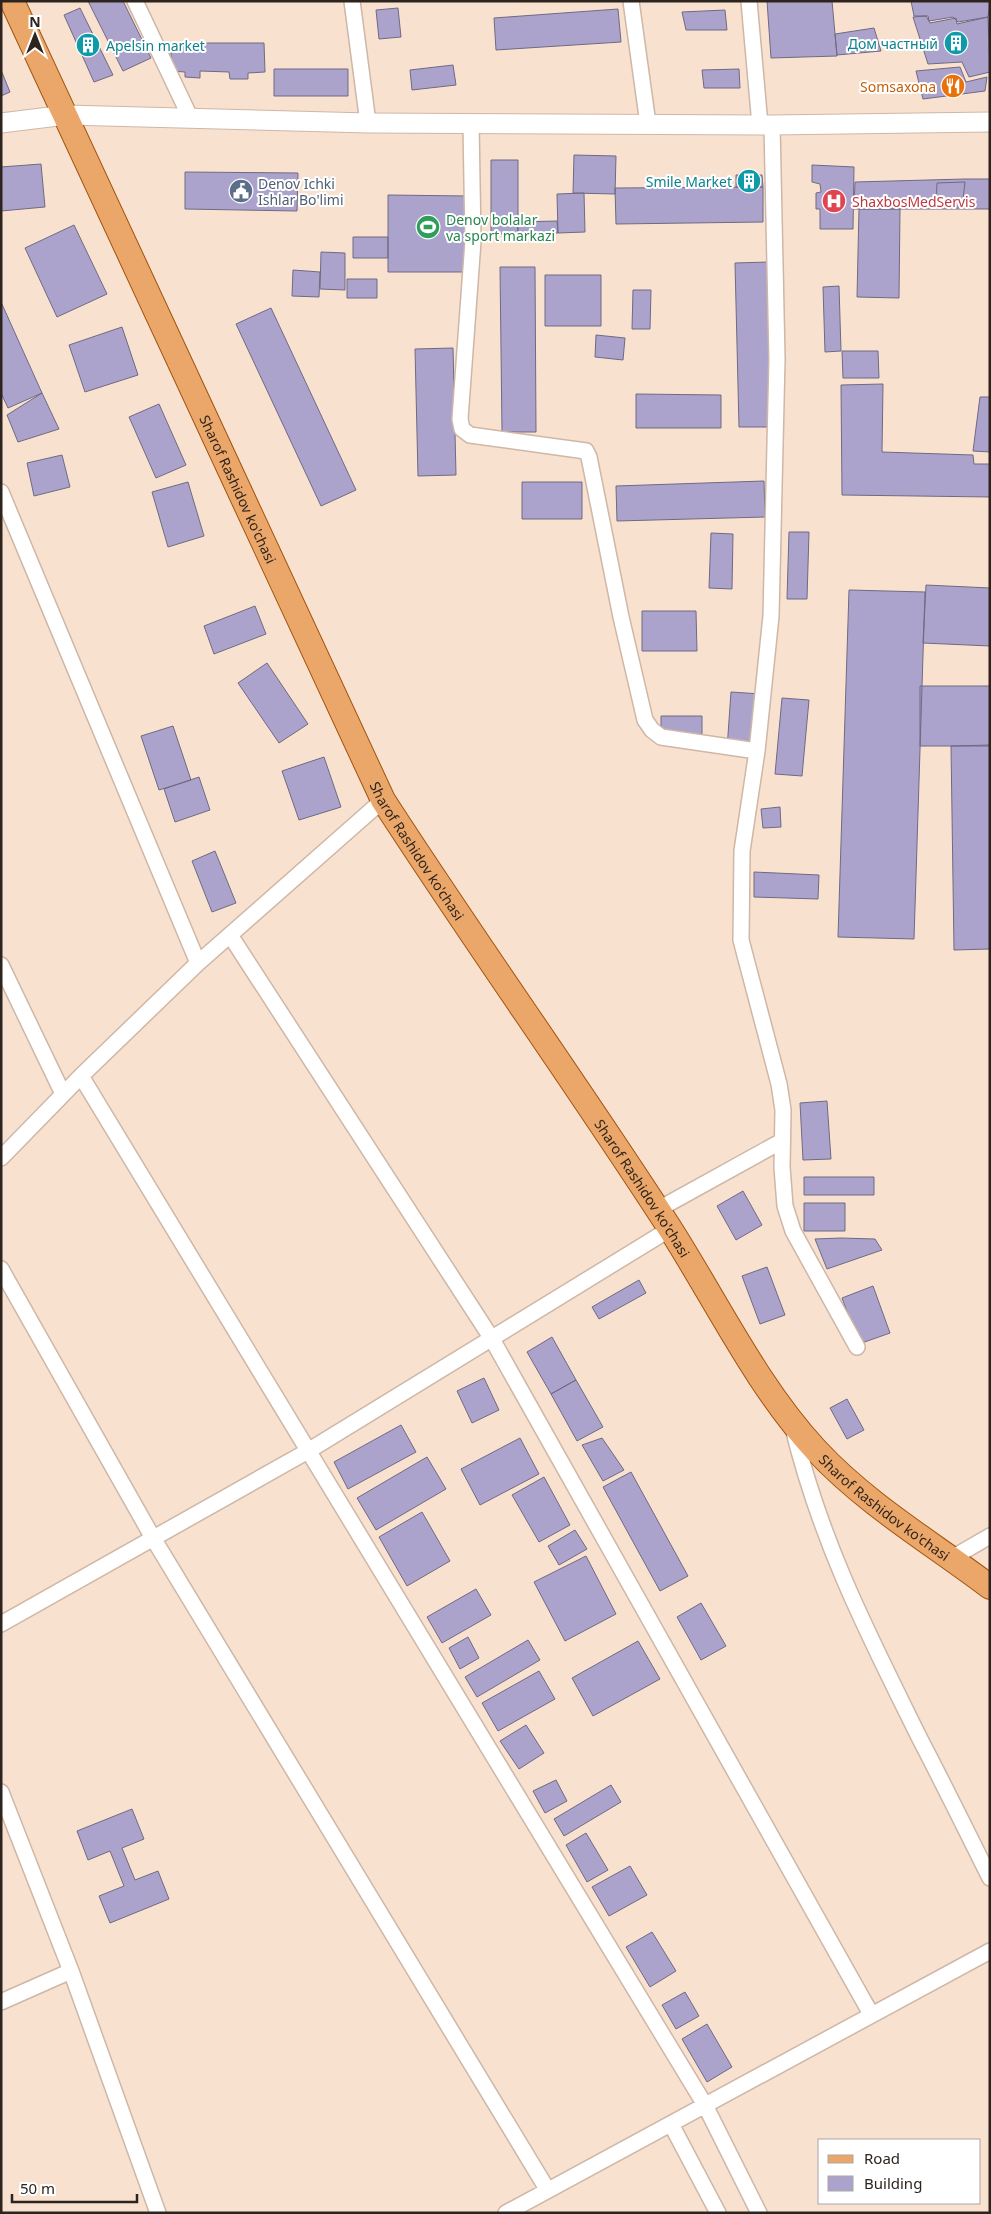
<svg xmlns="http://www.w3.org/2000/svg" width="991" height="2214" viewBox="0 0 991 2214" font-family="'Noto Sans',sans-serif">
  <style>
    .building { fill: #aca3cd; stroke: #6f6a81 }
    .lines { fill: none; stroke-linecap: round; stroke-linejoin: round }
    .minor-casing { stroke: #ceb7a6; stroke-width: 18 }
    .tertiary-casing { stroke: #ceb7a6; stroke-width: 21 }
    .primary-casing { stroke: #a0530e; stroke-width: 26 }
    .minor { stroke: #fff; stroke-width: 15 }
    .tertiary { stroke: #fff; stroke-width: 19 }
    .primary { stroke: #eba769; stroke-width: 24 }
    .labels { text-anchor: middle; dominant-baseline: central; stroke-width: 4; stroke-linejoin: round; paint-order: stroke }
    .culture-label { font-size: 14px; fill: #0d838f; stroke: #fff; text-anchor: end }
    .food-label { font-size: 14px; fill: #c56008; stroke: #fff; text-anchor: end }
    .service-label { font-size: 14px; fill: #4e5e75; stroke: #fff; text-anchor: start }
    .health-label { font-size: 14px; fill: #be3a42; stroke: #fff; text-anchor: start }
    .leisure-label { font-size: 14px; fill: #27864d; stroke: #fff; text-anchor: start }
    .street-label { font-size: 14px; fill: #2d241e; stroke: #fff }
  </style>
  <rect width="100%" height="100%" fill="#f9e1d0"/>
  <!-- building -->
  <path class="building" d="M88 1H123L151 58 123 71Z
    M767 1H832L837 56 771 58Z
    M911 1H990V4L988 17 958 22 953 17 929 21 928 16H914Z
    M80 8 113 75 94 82 64 15Z
    M398 8 401 37 379 39 376 10Z
    M618 9 621 42 496 50 494 18Z
    M725 10 727 30H686L682 12Z
    M926 16 930 23 956 18 957 24 988 17 990 72 969 77 962 62 928 64 913 17Z
    M874 28 881 51 837 55 835 34Z
    M171 43H264L265 72 248 73V79H230L229 72 200 71V78L185 77V72L171 71Z
    M453 65 456 85 412 90 410 70Z
    M960 67 966 82 987 77 985 91 923 99 916 71Z
    M274 69H348V96H274Z
    M739 69 740 88H704L702 70Z
    M1 70 10 92 1 96Z
    M574 155 616 156 615 194 573 193Z
    M491 160H518V234H491Z
    M41 164 45 207 1 211V167Z
    M812 165 854 167 853 229H820V209H816V193L821 192 820 184 812 182Z
    M185 172 298 173 297 211 185 209Z
    M736 175H762L763 187H736Z
    M964 179H990V209H854L855 182Z
    M965 182 962 207H936L937 183Z
    M763 187V222L616 224 615 188Z
    M584 193 585 232 558 233 557 194Z
    M388 195 468 196V272H388Z
    M859 209H900L899 298 857 297Z
    M557 221 558 233 518 234 517 222Z
    M74 225 107 294 57 317 25 248Z
    M353 237H388V258H353Z
    M321 252 345 253V290L320 289Z
    M769 262 777 427H739L735 263Z
    M500 267H535L536 432H502Z
    M293 270 320 272 319 297 292 296Z
    M545 275H601V326H545Z
    M347 279H377V298H347Z
    M839 286 841 351 825 352 823 287Z
    M633 290H651L650 329H632Z
    M1 302 42 393 8 408 1 393Z
    M271 308 356 490 321 506 236 324Z
    M122 327 138 375 85 392 69 345Z
    M596 335 625 338 623 360 595 357Z
    M453 348 456 475 418 476 415 349Z
    M842 351H878L879 378H843Z
    M883 384 882 452 973 455 974 464H990V497L842 495 841 385Z
    M42 393 59 429 18 442 7 415Z
    M636 394 721 395V428H636Z
    M980 397H990V452L973 451Z
    M159 404 186 465 156 478 129 417Z
    M62 455 70 487 34 496 27 463Z
    M764 481 765 517 617 521 616 486Z
    M188 482 204 536 168 547 152 492Z
    M522 482H582V519H522Z
    M789 532H809L807 599H787Z
    M711 533 733 534 732 589 709 588Z
    M926 585 990 588V646L923 643Z
    M849 590 925 592 914 939 838 937Z
    M255 606 266 634 214 654 204 626Z
    M642 611H696L697 651H642Z
    M267 663 308 724 279 743 238 683Z
    M920 686H990V746H920Z
    M731 692 761 694 757 751 727 749Z
    M782 698 809 700 802 776 775 774Z
    M661 716H702V737H661Z
    M173 726 191 780 159 790 141 736Z
    M990 745V949L954 950 951 746Z
    M324 757 341 807 299 820 282 771Z
    M199 777 210 810 175 822 164 789Z
    M780 807 781 827 763 828 761 809Z
    M215 851 236 903 212 912 192 861Z
    M754 872 819 875 818 899 754 897Z
    M827 1101 831 1159 803 1160 800 1103Z
    M804 1177H874V1195H804Z
    M743 1191 762 1225 736 1240 717 1206Z
    M804 1203H845V1231H804Z
    M841 1238 875 1239 882 1250 827 1269 815 1239Z
    M767 1267 785 1315 760 1324 742 1276Z
    M639 1280 646 1293 599 1319 592 1307Z
    M873 1286 890 1333 859 1344 842 1298Z
    M552 1337 576 1380 551 1394 527 1352Z
    M484 1378 499 1410 472 1423 457 1391Z
    M576 1380 603 1427 577 1441 551 1394Z
    M847 1399 864 1430 847 1439 830 1408Z
    M401 1425 416 1452 348 1489 334 1462Z
    M520 1438 539 1474 480 1505 461 1469Z
    M602 1438 624 1470 603 1481 582 1445Z
    M427 1457 446 1489 376 1530 357 1498Z
    M631 1472 688 1576 660 1591 603 1487Z
    M544 1477 570 1525 539 1542 512 1495Z
    M422 1512 450 1561 407 1586 379 1537Z
    M575 1530 587 1549 559 1565 548 1546Z
    M586 1556 616 1614 565 1641 534 1582Z
    M476 1589 491 1615 442 1643 427 1617Z
    M701 1603 726 1646 701 1660 677 1617Z
    M468 1637 479 1658 460 1669 449 1648Z
    M528 1640 540 1660 477 1697 465 1677Z
    M638 1641 660 1679 593 1716 572 1678Z
    M539 1671 555 1699 498 1731 482 1703Z
    M526 1725 544 1753 519 1769 500 1741Z
    M556 1780 567 1801 545 1813 533 1791Z
    M611 1785 621 1802 564 1836 554 1819Z
    M132 1809 144 1839 122 1848 135 1880 158 1871 169 1899 110 1923 99 1896 124 1886 110 1851 88 1860 77 1831Z
    M586 1833 608 1870 587 1882 566 1845Z
    M630 1866 647 1895 609 1916 592 1887Z
    M652 1932 676 1971 650 1987 626 1947Z
    M685 1992 699 2016 676 2029 662 2005Z
    M707 2024 732 2067 707 2082 682 2039Z"/>
  <g class="lines">
    <!-- minor casing -->
    <g class="minor-casing">
      <path id="minor" d="M135 1 190 117
        M352 1 368 123
        M631 1 648 124
        M749 1 760 125
        M471 123 473 241 460 419 462 429 470 435 586 451 589 457 621 617 645 720 652 730 661 737 757 751
        M772 125 777 359 771 616 757 751 742 851 741 940 779 1084 783 1110 782 1167 785 1206 793 1231 857 1347
        M1 492 198 963
        M230 935 492 1339 871 2014
        M1 965 63 1094
        M81 1076 705 2105 759 2213
        M1 1158 81 1076 198 963 383 800
        M657 1210 782 1141
        M1 1269 153 1538 547 2189
        M793 1428C821 1543 868 1634 920 1739 944 1785 967 1832 990 1878
        M952 1558 990 1536
        M1 1624 308 1451 670 1229
        M1 1792 71 1971 158 2213
        M1 2002 71 1971
        M671 2124 718 2213
        M506 2213 990 1951"/>
    </g>
    <!-- tertiary casing -->
    <g class="tertiary-casing">
      <path id="tertiary" d="M1 123 66 115 368 123 772 125 990 122"/>
    </g>
    <!-- primary casing -->
    <g class="primary-casing">
      <g id="primary">
        <path id="s1" d="M12 1 383 800C476 944 576 1083 669 1227 717 1302 756 1385 816 1450 866 1504 932 1543 990 1587"/>
      </g>
    </g>
    <!-- minor -->
    <use href="#minor" class="minor"/>
    <!-- tertiary -->
    <use href="#tertiary" class="tertiary"/>
    <!-- primary -->
    <use href="#primary" class="primary"/>
  </g>
  <!-- icons -->
  <defs>
    <g id="building-disc" transform="scale(1.25)"><circle r="9.5" fill="#0f9aa8" stroke="#fff"/><path d="M-4-6H4V6H1V3H-1V6H-4ZM-2.5-4.3h1.7v1.8h-1.7ZM.8-4.3h1.7v1.8H.8ZM-2.5-1h1.7V.8h-1.7ZM.8-1h1.7V.8H.8Z" fill="#fff"/></g>
    <g id="restaurant-disc" transform="scale(1.25)"><circle r="9.5" fill="#e8710a" stroke="#fff"/><path d="M-5-6h1v4h1v-4h1v4h1v-4h1v5L-1.5 .5V6h-2V.5L-5-1ZM5-6V6H3V1.5H1.5Q1.5-4 5-6Z" fill="#fff"/></g>
    <g id="civic-disc" transform="scale(1.25)"><circle r="9.5" fill="#5c6f8a" stroke="#fff"/><path d="M-.6-6.5H3V-4.5H.6V-3L4-1V1h2V6H-6V1h2V-1L-.6-3ZM-1.2 2.5V6h2.4V2.5Z" fill="#fff"/></g>
    <g id="hospital-disc" transform="scale(1.25)"><circle r="9.5" fill="#e0444e" stroke="#fff"/><path d="M-5-5h3v3.5h4V-5h3V5h-3V1.5h-4V5h-3Z" fill="#fff"/></g>
    <g id="stadium-disc" transform="scale(1.25)"><circle r="9.5" fill="#2e9e5b" stroke="#fff"/><path d="M0-5a6.5 5 0 1 0 0 10a6.5 5 0 1 0 0-10ZM-3.5-1.8h7v3.6h-7Z" fill="#fff"/></g>
  </defs>
  <g fill-rule="evenodd">
    <use href="#building-disc" x="956" y="43"/>
    <use href="#building-disc" x="88" y="45"/>
    <use href="#restaurant-disc" x="953" y="86"/>
    <use href="#building-disc" x="749" y="181"/>
    <use href="#civic-disc" x="241" y="191"/>
    <use href="#hospital-disc" x="834" y="201"/>
    <use href="#stadium-disc" x="428" y="227"/>
  </g>
  <g class="labels">
    <!-- culture labels -->
    <g class="culture-label">
      <text x="938" y="43">Дом частный</text>
      <text x="106" y="45" text-anchor="start">Apelsin market</text>
      <text x="732" y="181">Smile Market</text>
    </g>
    <!-- food labels -->
    <g class="food-label">
      <text x="936" y="86">Somsaxona</text>
    </g>
    <!-- service labels -->
    <g class="service-label">
      <text x="258" y="183">Denov Ichki<tspan x="258" dy="16">Ishlar Bo'limi</tspan></text>
    </g>
    <!-- health labels -->
    <g class="health-label">
      <text x="852" y="201">ShaxbosMedServis</text>
    </g>
    <!-- leisure labels -->
    <g class="leisure-label">
      <text x="446" y="219">Denov bolalar<tspan x="446" dy="16">va sport markazi</tspan></text>
    </g>
    <!-- street labels -->
    <g class="street-label">
      <text stroke="none"><textPath href="#s1" startOffset="538">Sharof Rashidov ko'chasi</textPath></text>
      <text stroke="none"><textPath href="#s1" startOffset="942">Sharof Rashidov ko'chasi</textPath></text>
      <text stroke="none"><textPath href="#s1" startOffset="1348">Sharof Rashidov ko'chasi</textPath></text>
      <text stroke="none"><textPath href="#s1" startOffset="1752">Sharof Rashidov ko'chasi</textPath></text>
    </g>
  </g>
  <!-- border -->
  <rect width="991" height="2214" fill="none" stroke="#2d241e" stroke-width="5"/>
  <!-- legend -->
  <rect x="818" y="2139" width="162" height="65" fill="#ffffff" stroke="#aba7a5"/>
  <rect x="828" y="2155" width="25" height="8" fill="#eba769" stroke="#aba7a5"/>
  <text x="864" y="2164" font-size="15" fill="#2d241e">Road</text>
  <rect x="828" y="2176" width="25" height="15" fill="#aca3cd" stroke="#aba7a5"/>
  <text x="864" y="2189" font-size="15" fill="#2d241e">Building</text>
  <!-- north arrow -->
  <g transform="translate(35 35)" stroke="#ffffff" stroke-width="4" paint-order="stroke">
  <path d="M0-4L9 19L0 12L-9 19Z" fill="#2d241e"/>
  <text y="-8" font-size="14" font-weight="bold" text-anchor="middle" fill="#2d241e">N</text>
  </g>
  <!-- scale -->
  <path d="M12 2194v8h125v-8" fill="none" stroke="#2d241e" stroke-width="2.5"/>
  <text x="20" y="2194" font-size="15" fill="#2d241e" stroke="#ffffff" stroke-width="4" paint-order="stroke">50 m</text>
</svg>
